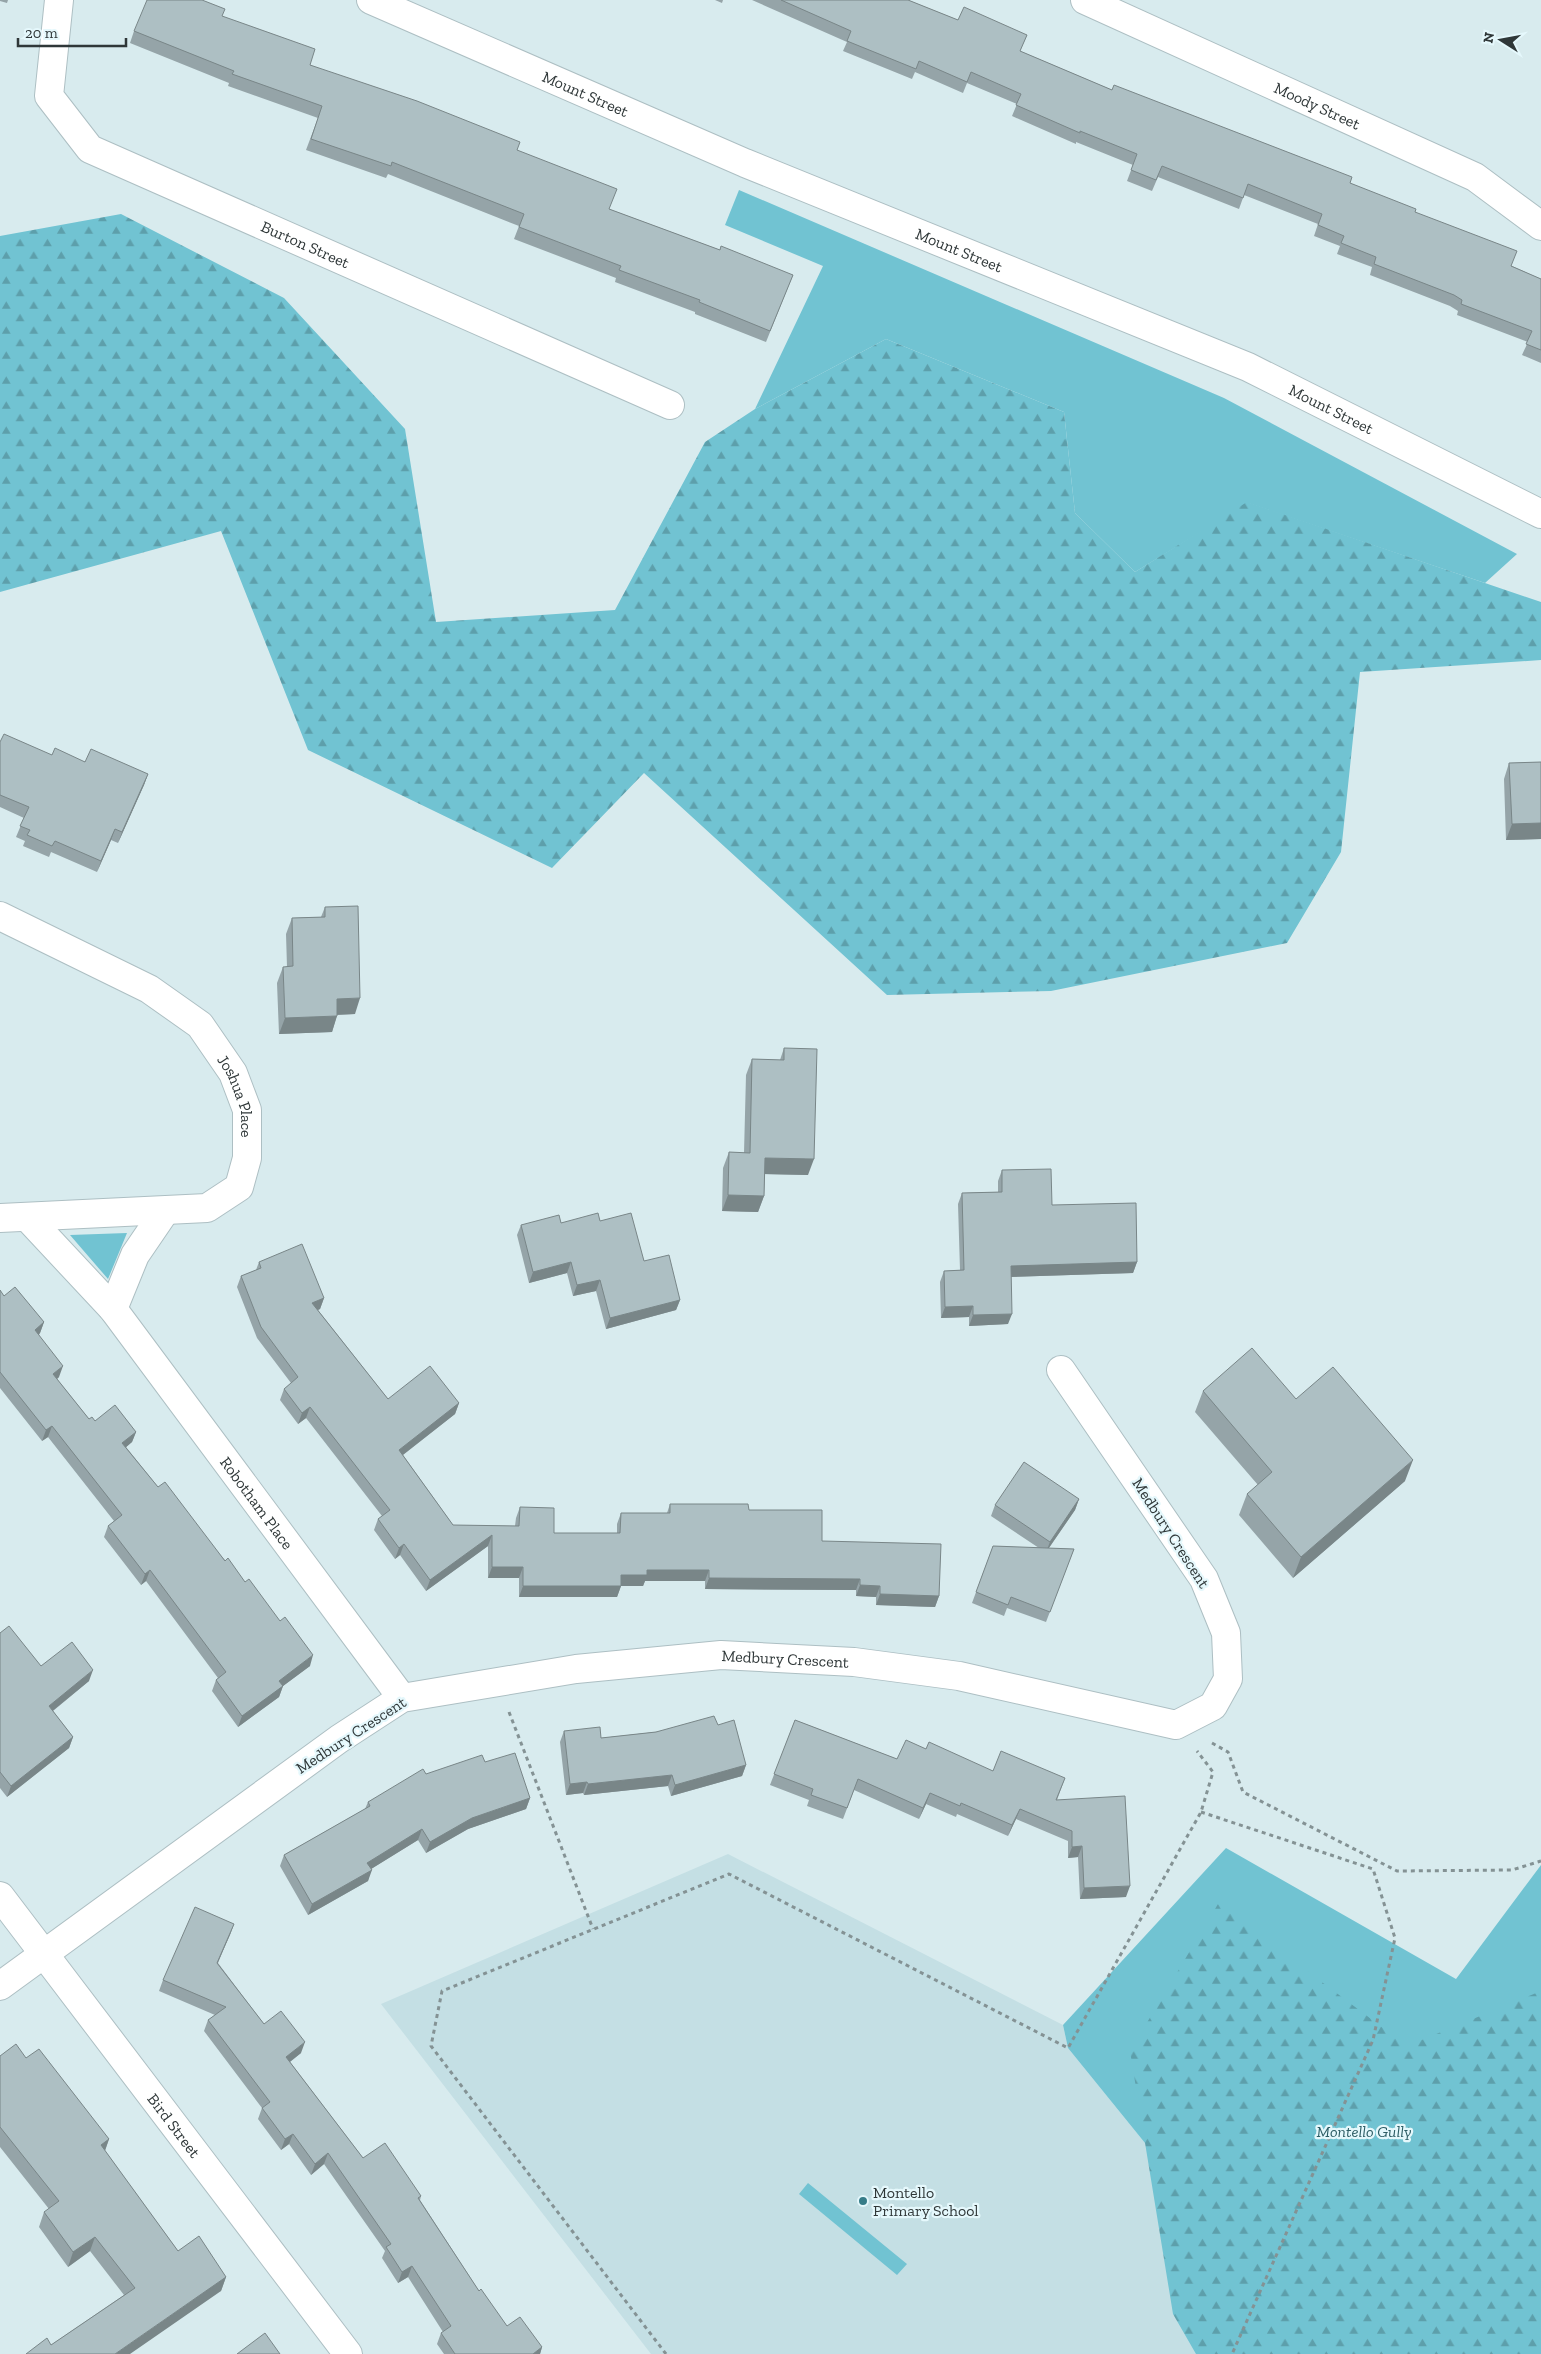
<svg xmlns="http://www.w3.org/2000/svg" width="1541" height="2354" viewBox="0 0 1541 2354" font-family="'Zilla Slab',serif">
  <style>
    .built { fill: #c4dfe4 }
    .green { fill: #71c3d2 }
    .forest { fill: url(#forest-firs) }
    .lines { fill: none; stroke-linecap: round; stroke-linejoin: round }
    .minor-casing { stroke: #adbfc3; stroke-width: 30 }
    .trunk-casing { stroke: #adbfc3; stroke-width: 30 }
    .path { stroke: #849294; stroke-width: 3; stroke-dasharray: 4 4; stroke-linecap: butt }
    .minor { stroke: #fff; stroke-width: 28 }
    .trunk { stroke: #fff; stroke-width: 28 }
    .wall { fill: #95a4a8 }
    .shaded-wall { fill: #798688 }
    .building { fill: #adbfc3; stroke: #798688 }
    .poi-dot { fill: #367c88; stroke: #e5f8fc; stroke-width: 2 }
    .labels { text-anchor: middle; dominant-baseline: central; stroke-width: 4.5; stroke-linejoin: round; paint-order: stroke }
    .street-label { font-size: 16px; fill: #2f3738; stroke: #e5f8fc }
    .park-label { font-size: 16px; font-style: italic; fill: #2c5c64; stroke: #e5f8fc }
    .poi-label { font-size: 16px; fill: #2f3738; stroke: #e5f8fc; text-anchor: start }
  </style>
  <defs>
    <pattern id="forest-firs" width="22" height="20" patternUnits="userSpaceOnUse" patternTransform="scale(1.25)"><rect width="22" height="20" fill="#71c3d2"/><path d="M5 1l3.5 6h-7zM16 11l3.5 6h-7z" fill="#5d9fab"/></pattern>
  </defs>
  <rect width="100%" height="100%" fill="#d8ebee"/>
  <!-- built -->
  <path class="built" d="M728 1854 1063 2025 1068 2048 1316 2354H651L381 2004Z"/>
  <!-- green -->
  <path class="green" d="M739 190 1224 398 1517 554 1485 583 1248 503 1135 572 1075 513 1064 412 886 339 755 409 823 266 725 225Z
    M127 1233 108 1279 70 1235Z
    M1226 1848 1456 1979 1541 1865V2354H1316L1068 2048 1063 2025Z
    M808 2183 907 2264 897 2275 799 2194Z"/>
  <!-- forest -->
  <path class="forest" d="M121 214 284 298 405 429 436 622 615 610 705 442 755 409 886 339 1064 412 1075 513 1135 572 1247 502 1541 602V660L1360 672 1341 852 1287 943 1051 991 887 995 644 773 552 868 308 750 221 531 0 592V236Z
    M1218 1904 1407 2046 1541 1991V2354H1196L1173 2314 1130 2051Z"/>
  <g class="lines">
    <!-- minor casing -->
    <g class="minor-casing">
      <g id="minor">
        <path id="s1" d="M59 0 49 96 90 149 670 405"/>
        <path id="s2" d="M1085 0 1475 177 1541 226"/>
        <path id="s3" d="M0 916 149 989 200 1025 233 1073 247 1110V1158L239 1187 207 1208 0 1218"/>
        <path id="s4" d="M28 1218 113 1309 402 1698"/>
        <path d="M113 1309 135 1255 165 1211"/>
        <path id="s5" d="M0 1896 348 2354"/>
        <path id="s6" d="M0 1986 339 1739 402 1698 576 1669 721 1655 854 1662 959 1676 1176 1725 1213 1706 1228 1679 1226 1633 1204 1579 1061 1370"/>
      </g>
    </g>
    <!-- trunk casing -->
    <g class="trunk-casing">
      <g id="trunk">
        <path id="s7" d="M371 0 745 163 1248 367 1541 514"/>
      </g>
    </g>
    <!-- path -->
    <path class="path" d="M509 1712 593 1929
      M1212 1743 1228 1752 1243 1792 1397 1871 1512 1870 1541 1861
      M1201 1812 1373 1869 1395 1938 1373 2040 1232 2354
      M666 2354 431 2046 442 1991 729 1874 1068 2048 1201 1812 1213 1772 1197 1751"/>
    <!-- minor -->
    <use href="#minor" class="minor"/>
    <!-- trunk -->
    <use href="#trunk" class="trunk"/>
  </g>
  <!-- wall -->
  <path class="wall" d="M0 0H8L7 3 0 1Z
    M715 0H723L722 3Z
    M752 0H908L958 20 1027 35 1020 51 1112 90 1350 183 1415 212 1512 266 1541 279V363L1522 355 1528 342 1457 315 1458 311 1450 306 1370 275 1372 267 1337 254 1340 246 1314 236 1318 224 1244 195 1239 209 1158 177 1152 191 1127 181 1133 165 1076 142V144L1012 116 1017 104 967 83 963 93 915 72 912 79 843 51 847 42Z
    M222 17 310 65 517 150 609 209 720 250 793 275 766 342 695 314V312L615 282 616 278 514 239 519 226 388 174 386 178 306 150 318 118 228 86 229 83 130 43 134 31Z
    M0 742 52 755 148 774 144 785 118 843 111 840 97 872 51 852 49 857 23 846 25 841 16 837 24 818 0 807Z
    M1541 762V839L1506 840 1504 779 1509 763Z
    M325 907 355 1014 337 1015 332 1032 279 1034 277 983 283 967H287L286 934 292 918 321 917Z
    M784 1048 808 1175 765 1174 764 1196 758 1212 722 1211 723 1168 729 1152 744 1153 746 1075 752 1059 780 1060Z
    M1002 1170 1052 1205 1137 1262 1133 1273 1011 1277 1008 1324 969 1326V1317L941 1318 940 1282 944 1271 960 1270 958 1204 962 1193 998 1192V1181Z
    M600 1221 644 1261 680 1300 676 1310 606 1329 596 1291 573 1296 567 1273 529 1283 517 1235 521 1225Z
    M259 1262 324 1298 320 1309 318 1310 388 1399 459 1403 455 1414 403 1455 453 1525 515 1526 516 1518 520 1507 554 1533H617V1524L621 1513H667L670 1504 749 1510 822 1541 939 1596 935 1607 876 1605V1597L856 1596V1590L705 1589V1581H645L643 1586H621L617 1597H519V1578H488V1546L426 1591 400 1555 395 1559 374 1530 378 1519 382 1516 306 1418 298 1424 280 1400 284 1389 291 1383 257 1338 237 1287 241 1276 256 1270Z
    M0 1290 4 1296 44 1322 40 1333 39 1335 59 1377 57 1379 89 1419 136 1432 132 1442 126 1447 158 1487 245 1582 310 1666 283 1686 279 1697 238 1727 212 1691 216 1680 218 1678 146 1581 141 1585 104 1537 108 1526 114 1521 48 1437 42 1441 0 1388Z
    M1203 1391 1296 1399 1405 1481 1293 1578 1239 1515 1247 1494 1258 1485 1195 1412Z
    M1079 1499 1075 1510 1049 1548 1074 1549 1046 1622 1007 1608 1004 1616 972 1603 993 1546 1039 1548 991 1516 995 1505Z
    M0 1633 41 1666 89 1681 53 1711 73 1737 69 1748 7 1797 0 1788Z
    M795 1720 897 1759 926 1749 993 1771 1065 1778 1057 1800 1126 1897 1080 1899 1078 1857 1068 1858V1841L1016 1819 1008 1836 957 1814 956 1817 926 1804 919 1819 854 1790 843 1819 807 1806 809 1800 770 1785Z
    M718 1725 746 1765 742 1776 671 1796 668 1786 584 1795 583 1793 566 1795 560 1742 564 1731 601 1738Z
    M426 1774 530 1798 526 1809 468 1829 426 1853 418 1840 371 1869 368 1881 308 1915 280 1866 284 1855 365 1809 368 1802Z
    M234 1924 218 1963 264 2024 301 2053 290 2062 363 2158 421 2196 420 2200 479 2291 507 2326 542 2347 540 2354H444L437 2344 441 2333 443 2332 408 2277 398 2283 382 2258 385 2251 324 2164 311 2175 289 2144 281 2150 258 2119 262 2108 204 2031 208 2020 215 2015 159 1991 163 1980Z
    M0 2056 26 2058 109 2139 105 2151 178 2251 226 2277 221 2291 51 2345 124 2295 90 2251 68 2267 39 2227 44 2212 49 2209 0 2147Z"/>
  <!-- shaded-wall -->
  <path class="shaded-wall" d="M148 774 144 785 118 843 122 832Z
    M1541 823V839L1506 840 1512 824Z
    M115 829 111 840 97 872 101 861Z
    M360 998 355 1014 331 1015 337 999Z
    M337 1016 332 1032 279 1034 285 1018Z
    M765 1158 814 1159 808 1175 759 1174Z
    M728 1195 764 1196 758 1212 722 1211Z
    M571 1262 567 1273 529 1283 533 1272Z
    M1137 1262 1133 1273 1007 1277 1011 1266Z
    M600 1280 596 1291 573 1296 577 1285Z
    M324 1298 320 1309 308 1314 312 1303Z
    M680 1300 676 1310 606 1329 610 1318Z
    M973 1306 969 1317 941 1318 945 1307Z
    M1012 1314 1008 1324 969 1326 973 1315Z
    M44 1322 40 1333 31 1341 35 1330Z
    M63 1366 59 1377 50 1385 53 1374Z
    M459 1403 455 1414 395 1461 399 1450Z
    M310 1407 306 1418 298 1424 302 1413Z
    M52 1426 48 1437 42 1441 46 1430Z
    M136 1432 132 1442 118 1454 122 1443Z
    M1413 1460 1405 1481 1293 1578 1301 1557Z
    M1079 1499 1075 1510 1046 1552 1050 1542Z
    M492 1535 488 1546 426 1591 430 1580Z
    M404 1544 400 1555 395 1559 399 1548Z
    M492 1567H523L519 1578H488Z
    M150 1570 146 1581 141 1585 145 1574Z
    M647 1570H709L705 1581H645L643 1586H621L617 1597H519L523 1586 621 1575Z
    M709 1578 860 1579 856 1590 705 1589Z
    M860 1585 880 1586 876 1597 856 1596Z
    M880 1594 939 1596 935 1607 876 1605Z
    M313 1655 310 1666 283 1686 279 1697 238 1727 242 1716 279 1681Z
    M93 1670 89 1681 45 1717 49 1706Z
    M73 1737 69 1748 7 1797 11 1786Z
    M746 1765 742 1776 671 1796 675 1785Z
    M672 1775 668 1786 584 1795 588 1784Z
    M587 1782 583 1793 566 1795 570 1784Z
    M930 1793 926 1804 919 1819 923 1808Z
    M530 1798 526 1809 468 1829 426 1853 430 1842 472 1818Z
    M1020 1809 1016 1819 1008 1836 1012 1825Z
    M422 1829 418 1840 363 1874 367 1863Z
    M1082 1846 1078 1857 1068 1858 1072 1847Z
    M372 1870 368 1881 308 1915 312 1904Z
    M1130 1886 1126 1897 1080 1899 1084 1888Z
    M234 1924 230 1935 213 1973 217 1963Z
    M305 2042 301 2053 282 2068 286 2057Z
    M293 2134 289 2144 281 2150 285 2139Z
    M109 2139 104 2153 101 2145Z
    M328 2153 324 2164 311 2175 315 2164Z
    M95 2237 90 2251 68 2267 73 2252Z
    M412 2266 408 2277 398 2283 402 2272Z
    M226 2277 221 2291 130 2354H115Z
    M542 2347 540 2354H533Z"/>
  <!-- building -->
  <path class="building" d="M147 0H202L225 9 222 16 315 49 310 65 417 101 520 142 517 150 617 189 609 209 720 250 721 246 793 275 770 331 699 302 700 300 619 270 621 266 519 227 524 214 392 162 391 166 311 139 322 106 232 74 234 71 134 31Z
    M781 0H908L958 20 964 7 1027 35 1020 51 1112 90 1114 85 1352 177 1350 183 1416 209 1415 212 1517 251 1511 266 1541 279V350L1526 344 1532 331 1461 304 1462 300 1454 295 1374 264 1376 257 1341 243 1344 236 1318 225 1322 214 1248 184 1243 198 1162 166 1156 180 1131 170 1137 154 1080 131V133L1016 105 1021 94 971 72 967 82 919 61 916 69 847 41 851 31Z
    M4 734 52 755 55 748 85 762 91 749 148 774 122 832 115 829 101 861 55 841 52 846 27 835 30 830 20 826 29 807 0 795V742Z
    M1541 762V823L1512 824 1509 763Z
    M358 906 360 998 337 999V1016L285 1018 283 967 293 966 292 918 325 917V907Z
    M784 1048 817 1049 814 1159 765 1158 764 1196 728 1195 729 1152 750 1153 752 1059 784 1060Z
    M1051 1169 1052 1205 1136 1203 1137 1262 1011 1266 1012 1314 973 1315V1306L945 1307 944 1271 964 1270 962 1193 1002 1192V1170Z
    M598 1213 600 1221 631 1213 644 1261 669 1255 680 1300 610 1318 600 1280 577 1285 571 1262 533 1272 521 1225 559 1215 561 1223Z
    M302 1244 324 1298 312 1303 388 1399 430 1366 459 1403 399 1450 453 1525 519 1526 520 1507 554 1508V1533H620L621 1513H670V1504H748L749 1510H822V1541L941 1544 939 1596 880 1594V1586L860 1585V1579L709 1578V1570H647V1575H621V1586H523V1567H492V1535L430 1580 404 1544 399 1548 378 1519 390 1510 310 1407 302 1413 284 1389 298 1377 261 1327 241 1276 261 1268 259 1262Z
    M15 1287 44 1322 35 1330 63 1366 53 1374 89 1419 92 1417 95 1421 115 1405 136 1432 122 1443 158 1487 165 1482 225 1561 228 1558 245 1582 249 1579 280 1621 285 1617 313 1655 279 1681 283 1686 242 1716 216 1680 226 1672 150 1570 145 1574 108 1526 122 1515 52 1426 46 1430 0 1372V1290L4 1296Z
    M1252 1348 1296 1399 1333 1367 1413 1460 1301 1557 1247 1494 1272 1472 1203 1391Z
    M1024 1462 1079 1499 1050 1542 995 1505Z
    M993 1546 1074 1549 1050 1612 1011 1597 1008 1605 976 1592Z
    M9 1626 41 1666 72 1642 93 1670 49 1706 73 1737 11 1786 0 1772V1633Z
    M714 1716 718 1725 734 1720 746 1765 675 1785 672 1775 588 1784 587 1782 570 1784 564 1731 600 1727 601 1738 656 1732Z
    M795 1720 897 1759 906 1740 926 1749 929 1742 993 1771 1001 1751 1065 1778 1056 1800 1125 1796 1130 1886 1084 1888 1082 1846 1072 1847V1831L1020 1809 1012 1825 961 1803 960 1806 930 1793 923 1808 858 1779 847 1808 811 1795 813 1789 774 1774Z
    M515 1753 530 1798 472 1818 430 1842 422 1829 367 1863 372 1870 312 1904 284 1855 370 1806 368 1802 423 1769 426 1774 482 1755 485 1762Z
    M195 1907 234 1924 217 1963 264 2024 281 2011 305 2042 286 2057 363 2158 385 2143 421 2196 418 2198 479 2291 481 2289 507 2326 520 2317 542 2347 533 2354H455L441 2333 451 2326 412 2266 402 2272 386 2247 391 2244 328 2153 315 2164 293 2134 285 2139 262 2108 270 2102 208 2020 226 2007 163 1980Z
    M16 2044 26 2058 39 2049 109 2139 101 2145 178 2251 199 2236 226 2277 115 2354H26L47 2338 51 2345 135 2288 95 2237 73 2252 44 2212 59 2201 0 2127V2056Z
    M265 2333 280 2354H237Z"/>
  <!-- markers -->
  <circle class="poi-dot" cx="863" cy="2201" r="5"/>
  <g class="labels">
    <!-- street labels -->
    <g class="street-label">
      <text stroke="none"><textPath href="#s7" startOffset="234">Mount Street</textPath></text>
      <text stroke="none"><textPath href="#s2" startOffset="255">Moody Street</textPath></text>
      <text stroke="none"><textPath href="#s1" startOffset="399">Burton Street</textPath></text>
      <text stroke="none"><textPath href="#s7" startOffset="639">Mount Street</textPath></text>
      <text stroke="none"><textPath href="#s7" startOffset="1044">Mount Street</textPath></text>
      <text stroke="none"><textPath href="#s3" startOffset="310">Joshua Place</textPath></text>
      <text stroke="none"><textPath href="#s4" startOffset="366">Robotham Place</textPath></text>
      <text transform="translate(1171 1533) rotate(57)">Medbury Crescent</text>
      <text stroke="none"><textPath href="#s6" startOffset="881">Medbury Crescent</textPath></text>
      <text transform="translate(351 1735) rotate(-33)">Medbury Crescent</text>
      <text stroke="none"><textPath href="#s5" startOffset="288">Bird Street</textPath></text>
    </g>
    <!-- park labels -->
    <g class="park-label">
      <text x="1364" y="2131">Montello Gully</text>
    </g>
    <!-- poi labels -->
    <g class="poi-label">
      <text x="873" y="2192">Montello<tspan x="873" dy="18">Primary School</tspan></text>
    </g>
  </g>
  <!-- north arrow -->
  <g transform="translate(1501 40) rotate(281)" stroke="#e5f8fc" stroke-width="4" paint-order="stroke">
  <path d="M0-4L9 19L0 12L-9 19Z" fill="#2f3738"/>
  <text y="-8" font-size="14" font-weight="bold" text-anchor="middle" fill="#2f3738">N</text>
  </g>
  <!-- scale -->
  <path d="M18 38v8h108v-8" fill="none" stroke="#2f3738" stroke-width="2.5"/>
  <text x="25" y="38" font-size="15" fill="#2f3738" stroke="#e5f8fc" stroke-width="4" paint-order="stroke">20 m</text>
</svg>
